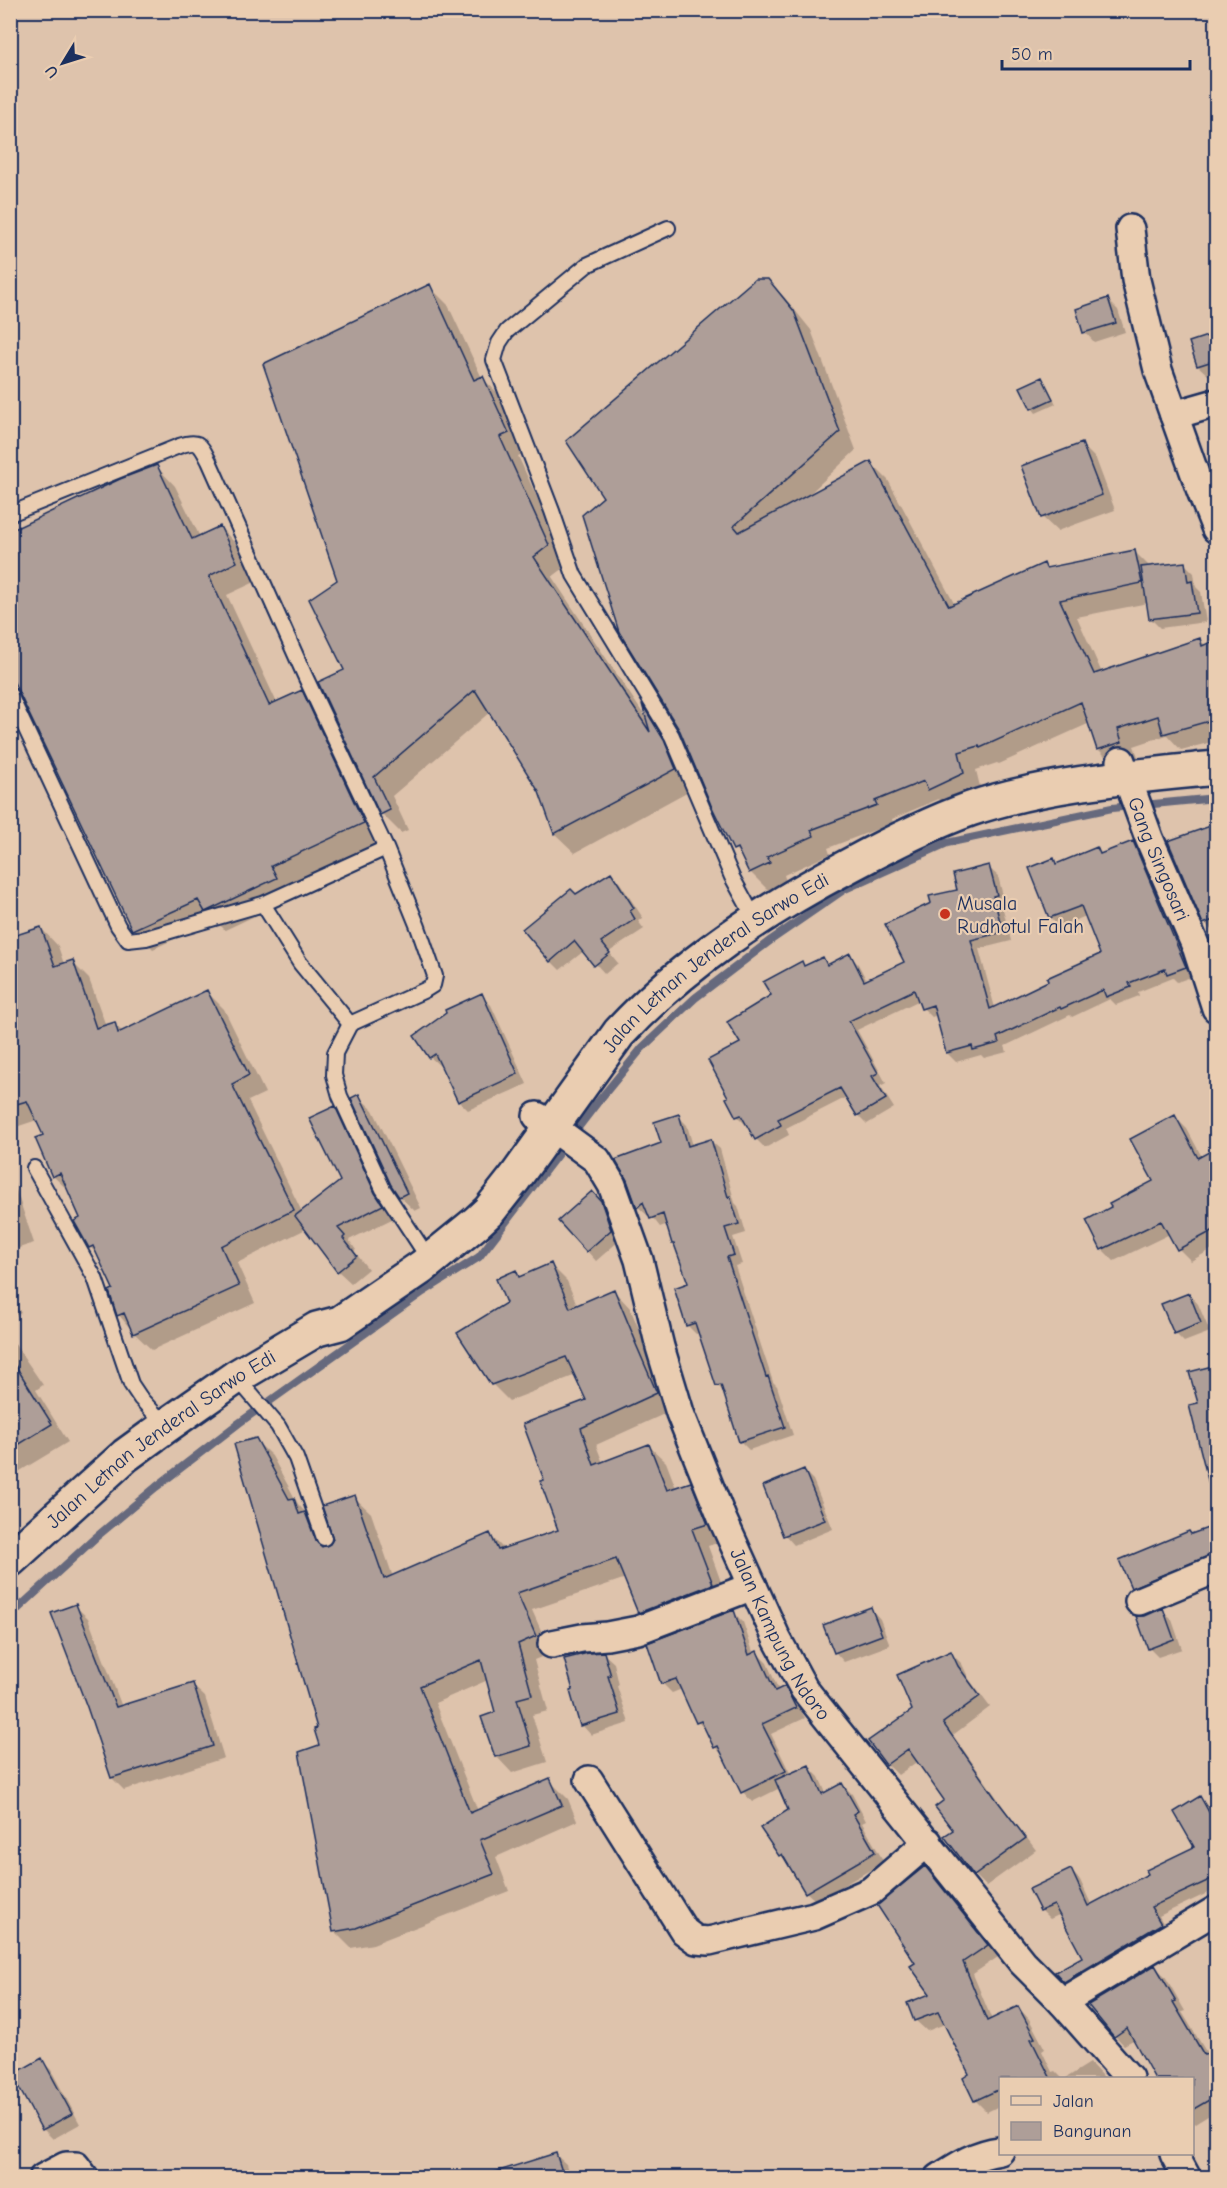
<svg xmlns="http://www.w3.org/2000/svg" width="1227" height="2188" viewBox="0 0 1227 2188" font-family="'Comic Neue',sans-serif">
  <style>
    .shadow { fill: #0003 }
    .lines { fill: none; stroke-linecap: round; stroke-linejoin: round }
    .stream { stroke: #66697d; stroke-width: 8 }
    .building { fill: #ae9e98; stroke: #1b2f5e; stroke-width: 1.5 }
    .service-casing { stroke: #1b2f5e; stroke-width: 18 }
    .minor-casing { stroke: #1b2f5e; stroke-width: 32 }
    .secondary-casing { stroke: #1b2f5e; stroke-width: 38 }
    .service { stroke: #eacdb1; stroke-width: 14 }
    .minor { stroke: #eacdb1; stroke-width: 27 }
    .secondary { stroke: #eacdb1; stroke-width: 33 }
    .poi-dot { fill: #c8321e; stroke: #eacdb1; stroke-width: 2 }
    .labels { text-anchor: middle; dominant-baseline: central; stroke-width: 4.5; stroke-linejoin: round; paint-order: stroke }
    .street-label { font-size: 20px; fill: #1b2f5e; stroke: #eacdb1 }
    .poi-label { font-size: 20px; fill: #1b2f5e; stroke: #eacdb1; text-anchor: start }
  </style>
  <rect width="100%" height="100%" fill="#dec3ac"/>
  <filter id="ink" filterUnits="userSpaceOnUse"><feTurbulence type="fractalNoise" baseFrequency=".0167" numOctaves="2"/><feDisplacementMap in="SourceGraphic" scale="12" xChannelSelector="R" yChannelSelector="G"/><feConvolveMatrix kernelMatrix="1 2 1 2 8 2 1 2 1" color-interpolation-filters="sRGB"/></filter>
  <g filter="url(#ink)">
    <!-- shadow -->
    <path class="shadow" d="M1216 138V154L1211 140Z
      M768 280 785 298 811 330 856 450 804 499 870 462 888 480 955 605 1043 565 1048 569 1134 551 1150 567 1184 563 1194 573 1196 587 1201 592 1206 622 1160 628 1150 618 1148 603 1077 617 1102 673 1200 640 1206 646 1216 642V741L1181 750 1167 735 1134 746 1139 759 1116 767 1098 749 1090 723 999 764 997 763 976 770 981 791 946 806 939 799 892 819 893 823 828 848 830 854 784 875 786 881 768 890 750 872 743 857 735 849 605 497Z
      M429 286 448 305 482 378 502 397 527 452 518 456 568 565 552 577 648 721 645 709 661 725 694 788 575 853 555 834 541 791 490 712 392 796 408 830 401 833 382 814 346 671 339 581Z
      M1108 300 1118 310 1125 332 1094 342 1085 332Z
      M1216 335V374L1209 376 1198 366 1191 343Z
      M1042 379 1046 383 1056 404 1036 413 1032 408Z
      M1216 420V440L1212 422Z
      M1082 445 1096 459 1115 510 1057 531 1042 517Z
      M156 466 175 486 200 537 220 527 239 547 255 582 227 595 277 703 301 692 320 711 382 842 290 885 295 897 225 930 215 920 153 949 134 930 10 670Z
      M1213 827 1216 830V931L1213 932 1205 923Z
      M1133 842 1142 852 1194 976 1177 982 1173 978 1138 992 1139 996 1116 1005 1110 999 1072 1017 1070 1015 1005 1046 1007 1052 984 1058 981 1055 956 1062 947 1053 937 1015 932 1017 923 1008 920 1000 857 1030 886 1083 880 1086 894 1108 867 1124 858 1115 847 1097 786 1128 789 1135 765 1148 756 1139 748 1124 746 1125 737 1116 742 1043 773 996 801 963 805 967 823 958 830 965 849 955 858 964 867 981 906 963 959 891 988 867 998 876 1005 904 1002 905 1011 941 979 949 995 1008 1102 955 1086 916 1059 927 1050 917 1053 860 1058 865 1097 849 1103 855Z
      M611 874 620 883 643 918 638 921 644 929 609 952 618 963 605 974 584 951 560 970 551 961 576 896Z
      M41 928 58 946 64 964 72 962 89 979 106 1026 114 1024 123 1032 207 992 224 1009 265 1093 248 1101 302 1212 342 1181 334 1107 347 1120 394 1218 349 1240 356 1250 354 1251 368 1269 351 1283 338 1271 306 1229 237 1263 255 1303 152 1350 134 1333 119 1315 115 1290 100 1257 90 1247 82 1219 71 1193 53 1176 45 1136 37 1120 10 1129V939Z
      M481 995 491 1005 527 1084 468 1110 459 1101 442 1065 440 1066 430 1057Z
      M358 1096 373 1110 421 1208 415 1211 400 1197 392 1184Z
      M678 1116 687 1125 693 1146 711 1141 720 1149 735 1203 738 1206 746 1233 733 1237 742 1264 735 1266 773 1382 777 1386 793 1435 749 1450 740 1441 725 1393 717 1385 700 1333 696 1334 687 1325 690 1284 668 1224 660 1227 649 1213 647 1215 638 1207 628 1179 662 1144Z
      M1175 1117 1187 1129 1202 1157 1216 1149V1247L1191 1261 1179 1249 1170 1234 1114 1261 1102 1249 1155 1181Z
      M10 1172 34 1243 10 1251Z
      M592 1193 610 1212 620 1240 596 1261 587 1251Z
      M551 1265 567 1281 578 1307 614 1291 630 1308 673 1410 596 1445 603 1463 649 1446 666 1462 676 1488 690 1484 707 1500 723 1541 708 1546 728 1601 656 1629 639 1612 626 1578 532 1610 551 1653 534 1660 548 1711 532 1715 547 1762 512 1773 496 1756 497 1713 488 1680 435 1703 478 1811 551 1782 568 1799 577 1821 496 1857 509 1891 373 1944 351 1948 334 1931 319 1729 255 1440 272 1456 298 1504 321 1530 327 1547 331 1546 354 1497 371 1513 393 1577 490 1535 504 1549 560 1531 546 1481 588 1401 576 1375 509 1401 492 1384 515 1272 521 1277Z
      M10 1293 21 1313 10 1319Z
      M1189 1294 1198 1304 1210 1332 1184 1342 1175 1333Z
      M10 1337 43 1385 36 1390 68 1442 10 1477Z
      M1216 1366V1461L1211 1462 1191 1373Z
      M804 1471 813 1480 833 1529 794 1545 785 1535 765 1487Z
      M1216 1526V1564L1141 1596 1132 1587 1192 1536Z
      M75 1606 88 1618 122 1707 192 1685 205 1697 224 1758 124 1790 112 1778 89 1707Z
      M871 1609 880 1619 890 1645 844 1662 835 1652Z
      M1162 1610 1172 1620 1182 1649 1158 1657 1149 1648 1145 1617Z
      M733 1612 743 1622 754 1655 757 1653 767 1663 779 1691 784 1688 794 1698 805 1718 771 1734 791 1775 809 1767 819 1777 826 1793 842 1784 852 1794 866 1821 862 1823 884 1862 816 1901 806 1892 790 1864 780 1855 790 1810 780 1788 752 1802 743 1792 725 1758 715 1747 707 1732 698 1722 682 1689 672 1693 662 1683Z
      M951 1653 962 1664 969 1679 990 1707 953 1735 1007 1812 1036 1850 986 1886 975 1875 955 1830 946 1800 918 1761 898 1775 887 1764 914 1710Z
      M604 1654 614 1663 619 1685 617 1686 629 1723 591 1735 582 1725Z
      M1200 1798 1209 1807 1216 1821V1889L1159 1916 1169 1934 1074 1990 1057 1973 1084 1958 1061 1914 1050 1919 1041 1910 1071 1871 1080 1880 1092 1906 1196 1848Z
      M925 1868 937 1880 998 1957 973 1974 992 2020 1018 2007 1029 2019 1045 2049 1042 2051 1052 2072 1055 2071 1062 2078H1000V2109L999 2106 987 2112 976 2101 965 2078 971 2075 945 2024 927 2031 915 2020 933 1995 917 1963Z
      M1155 1967 1165 1976 1185 2011 1182 2012 1216 2068V2111L1195 2124 1192 2121V2078L1135 2039 1124 2045 1115 2036Z
      M41 2060 51 2070 80 2124 53 2139 44 2130 14 2075Z
      M1090 2063 1104 2078H1066Z
      M556 2155 566 2164 570 2178H513Z"/>
    <g class="lines">
      <!-- stream -->
      <path class="stream" d="M1143 805 1216 798
        M10 1616 95 1538 156 1487 239 1423 423 1292 479 1257 597 1103 642 1048 695 998 771 940 845 889 947 843 1112 808 1131 806"/>
    </g>
    <!-- building -->
    <path class="building" d="M755 279H768L794 311 840 432 734 526 739 532 871 461 949 606 1044 563 1046 568 1135 550 1142 583 1060 600 1094 674 1200 638 1202 646 1216 640V719L1163 734 1158 716 1118 729 1122 742 1097 750 1081 702 980 748 979 746 959 752 964 773 928 790 924 781 875 801 877 805 811 830 814 836 767 857 770 863 749 873 737 848 733 850 711 805 680 731 619 632 582 515 603 497 566 441Z
      M430 284 474 380 483 376 509 433 500 437 549 545 534 557 650 732 642 704 664 740 676 769 554 834 539 792 475 690 374 777 390 810 380 815 318 682 344 670 309 599 337 580 263 364Z
      M1108 298 1116 323 1083 333 1076 309Z
      M1210 335 1216 360 1197 366 1189 342Z
      M1042 377 1053 399 1031 409 1020 387Z
      M1082 443 1102 495 1041 518 1021 466Z
      M157 465 192 539 220 526 237 562 209 576 269 705 302 690 364 823 271 866 277 878 205 912 198 900 132 930 10 674V531L120 479Z
      M1185 562 1188 582 1192 581 1197 613 1149 619 1141 567Z
      M1216 824V919L1203 924 1168 841Z
      M1133 841 1186 967 1167 974 1165 969 1129 983 1131 987 1106 997 1103 990 1061 1009 1060 1007 997 1037 999 1043 973 1050 972 1046 946 1053 933 1005 921 1009 914 990 849 1021 878 1073 872 1076 886 1099 857 1116 840 1088 778 1119 781 1125 755 1140 741 1115 736 1117 726 1098 728 1097 708 1060 740 1043 727 1022 771 995 763 982 802 961 804 966 823 957 827 965 850 953 864 981 904 962 885 924 931 903 929 896 957 890 953 874 989 865 997 895 993 896 1003 932 971 940 990 1009 1048 981 1047 978 1100 954 1081 906 1049 918 1029 868 1054 858 1056 864 1097 847 1100 854Z
      M611 872 634 908 630 911 635 919 601 942 610 953 594 966 574 941 550 962 522 929 571 889 576 894Z
      M41 927 55 966 73 960 96 1028 115 1022 118 1033 207 990 249 1075 232 1084 294 1210 221 1246 239 1286 133 1334 124 1313 117 1316 109 1291 113 1289 93 1246 89 1248 74 1221 80 1218 60 1173 52 1177 35 1138 43 1135 27 1101 10 1106V937Z
      M482 993 518 1074 458 1102 435 1054 429 1058 414 1036 446 1013 445 1010Z
      M359 1094 407 1193 399 1197 391 1185 351 1098Z
      M335 1106 375 1193 383 1205 338 1228 345 1236 343 1238 357 1256 337 1272 295 1216 340 1181 309 1118Z
      M679 1114 688 1146 711 1139 728 1197 730 1196 739 1224 725 1228 734 1255 727 1257 766 1377 768 1376 785 1427 739 1442 721 1385 716 1386 695 1323 686 1326 674 1288 688 1283 674 1244H672L663 1214 650 1219 643 1202 637 1208 627 1180 615 1160 661 1143 654 1122Z
      M1175 1115 1198 1158 1216 1148V1229L1177 1250 1161 1221 1101 1250 1086 1220 1111 1207 1109 1204 1153 1181 1130 1139Z
      M592 1191 601 1201 611 1230 586 1252 558 1221Z
      M551 1263 570 1308 614 1289 636 1342H635L657 1393 581 1428 594 1465 649 1444 667 1490 691 1482 708 1524 692 1529 713 1584 638 1613 616 1559 517 1593 536 1636 518 1644 532 1695 517 1699 531 1746 495 1757 481 1717 495 1712 481 1660 420 1686 470 1813 550 1778 562 1805 480 1840 494 1874 356 1928 333 1932 299 1752 319 1745 314 1729 317 1728 234 1444 256 1438 289 1499 294 1498 299 1514 305 1512 316 1541 322 1547 330 1544 333 1539 322 1506 355 1495 384 1579 490 1533 498 1550 558 1530 540 1481 544 1480 523 1424 586 1400 566 1357 491 1385 457 1333 506 1303 496 1279 516 1270 519 1277Z
      M1189 1293 1201 1323 1174 1334 1161 1304Z
      M10 1357 52 1424 10 1450Z
      M1216 1365V1483L1209 1484 1189 1405 1198 1403 1189 1372Z
      M804 1469 825 1520 783 1536 763 1486Z
      M1216 1525V1553L1131 1588 1119 1560 1189 1531 1191 1534Z
      M76 1604 116 1707 193 1683 213 1746 111 1778 87 1707 51 1613Z
      M871 1607 882 1635 834 1653 823 1625Z
      M1163 1608 1174 1639 1148 1649 1136 1616H1145Z
      M734 1610 749 1655 757 1651 775 1691 785 1686 796 1708 762 1724 786 1771 741 1793 718 1746 714 1748 701 1721 696 1723 676 1679 661 1684 647 1643Z
      M951 1651 958 1666 980 1696 943 1723 996 1799 1026 1838 974 1876 944 1836 953 1830 935 1807 944 1800 908 1749 886 1765 868 1741 912 1710 897 1675Z
      M604 1652 611 1676H608L620 1714 580 1726 570 1691 573 1690 564 1659 588 1653Z
      M809 1765 822 1794 842 1783 858 1811 853 1814 875 1852 805 1893 782 1854 779 1856 760 1828 788 1810 775 1780Z
      M1200 1796 1216 1825V1877L1151 1907 1161 1924 1064 1982 1055 1972 1082 1957 1054 1905 1040 1911 1029 1889 1071 1869 1088 1906 1148 1874 1146 1870 1194 1847 1174 1812Z
      M925 1866 988 1945 963 1962 987 2021 1018 2006 1035 2038 1031 2039 1051 2079H1000V2089L974 2101 963 2078 969 2074 938 2012 914 2021 907 2003 930 1994 910 1966 915 1963 877 1905Z
      M1155 1965 1176 2001 1173 2002 1204 2055 1207 2054 1216 2071V2096L1192 2110V2079H1155L1127 2028 1114 2037 1088 2005Z
      M42 2058 72 2114 42 2130 12 2075Z
      M556 2153 564 2178H493L492 2173Z"/>
    <g class="lines">
      <!-- service casing -->
      <g class="service-casing">
        <path id="service" d="M668 228 587 265 507 331 499 343 494 360 552 511 574 575 672 736 732 877 756 921
          M10 514 179 446C199 439 200 444 209 461L305 676 386 848 418 927 435 976 433 985 425 990 350 1024 335 1053 334 1075 340 1096 383 1189 421 1247 431 1259
          M10 695 118 926 128 940 146 938 263 904
          M350 1024 300 963 263 904 386 848
          M34 1168 95 1278 131 1384 141 1399 166 1426
          M236 1377 278 1426 296 1458 324 1538"/>
      </g>
      <!-- minor casing -->
      <g class="minor-casing">
        <g id="minor">
          <path d="M1130 229 1136 280 1158 370 1201 491 1216 529"/>
          <path d="M1174 415 1216 403"/>
          <path id="s1" d="M1121 761 1149 838 1197 949 1216 1008"/>
          <path id="s2" d="M537 1116 597 1160 612 1185 639 1260 660 1347 680 1413 722 1518 777 1639 804 1689 1022 1962 1062 2002 1129 2078"/>
          <path d="M1139 1601 1216 1569"/>
          <path d="M552 1644 582 1638 607 1636 638 1630 753 1586"/>
          <path d="M589 1780 684 1931 696 1940 709 1941 814 1916 871 1891 928 1842"/>
          <path d="M1062 2002 1216 1910"/>
          <path d="M1174 2154 1187 2178"/>
          <path d="M43 2178 66 2166H76L85 2178"/>
          <path d="M939 2178C959 2165 976 2154 1000 2151"/>
        </g>
      </g>
      <!-- secondary casing -->
      <g class="secondary-casing">
        <g id="secondary">
          <path id="s3" d="M10 1560 126 1455 166 1426 236 1377 317 1329 340 1323 422 1267 476 1223 489 1211 515 1178 619 1033C684 963 765 910 850 865 889 844 928 824 970 809 1046 783 1137 776 1216 768"/>
        </g>
      </g>
      <!-- service -->
      <use href="#service" class="service"/>
      <!-- minor -->
      <use href="#minor" class="minor"/>
      <!-- secondary -->
      <use href="#secondary" class="secondary"/>
    </g>
  </g>
  <!-- markers -->
  <circle class="poi-dot" cx="945" cy="914" r="6"/>
  <g class="labels">
    <!-- street labels -->
    <g class="street-label">
      <text stroke="none"><textPath href="#s1" startOffset="105">Gang Singosari</textPath></text>
      <text stroke="none"><textPath href="#s3" startOffset="936">Jalan Letnan Jenderal Sarwo Edi</textPath></text>
      <text stroke="none"><textPath href="#s3" startOffset="194">Jalan Letnan Jenderal Sarwo Edi</textPath></text>
      <text stroke="none"><textPath href="#s2" startOffset="585">Jalan Kampung Ndoro</textPath></text>
    </g>
    <!-- poi labels -->
    <g class="poi-label">
      <text x="957" y="903">Musala<tspan x="957" dy="23">Rudhotul Falah</tspan></text>
    </g>
  </g>
  <!-- margin -->
  <rect width="1227" height="2188" fill="none" stroke="#eacdb1" stroke-width="36"/>
  <rect x="18" y="18" width="1191" height="2152" fill="none" stroke="#1b2f5e" stroke-width="2" filter="url(#ink)"/>
  <!-- legend -->
  <rect x="999" y="2077" width="195" height="78" fill="#eacdb1" stroke="#978e90" stroke-width="1.5"/>
  <rect x="1011" y="2096" width="30" height="9" fill="#eacdb1" stroke="#978e90" stroke-width="1.5"/>
  <text x="1053" y="2107" font-size="18" fill="#1b2f5e">Jalan</text>
  <rect x="1011" y="2122" width="30" height="18" fill="#ae9e98" stroke="#978e90" stroke-width="1.5"/>
  <text x="1053" y="2137" font-size="18" fill="#1b2f5e">Bangunan</text>
  <!-- north arrow -->
  <g transform="translate(63 63) rotate(232)" stroke="#eacdb1" stroke-width="4.5" paint-order="stroke">
  <path d="M0-4.5L10 22L0 15L-10 22Z" fill="#1b2f5e"/>
  <text y="-9" font-size="16" font-weight="bold" text-anchor="middle" fill="#1b2f5e">U</text>
  </g>
  <!-- scale -->
  <path d="M1002 60v9h188v-9" fill="none" stroke="#1b2f5e" stroke-width="3"/>
  <text x="1011" y="60" font-size="18" fill="#1b2f5e" stroke="#eacdb1" stroke-width="4.5" paint-order="stroke">50 m</text>
</svg>
